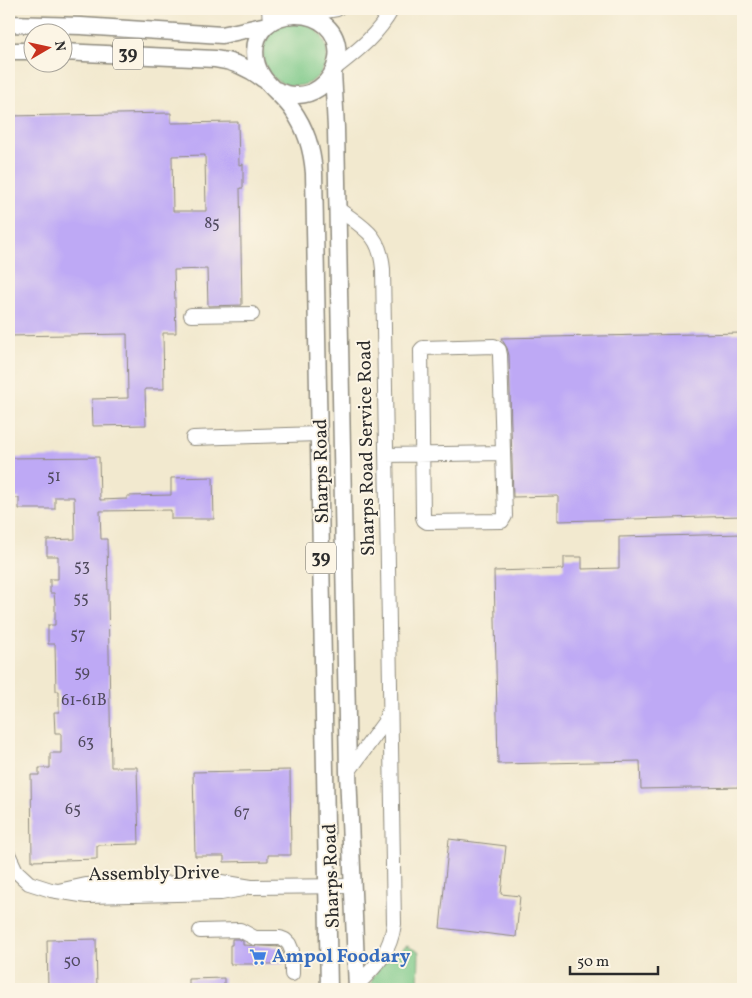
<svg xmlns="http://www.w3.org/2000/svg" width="752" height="998" viewBox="0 0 752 998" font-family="Vollkorn,serif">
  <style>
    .green { fill: #7ac887; stroke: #527a59 }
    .building { fill: #bea9f5; fill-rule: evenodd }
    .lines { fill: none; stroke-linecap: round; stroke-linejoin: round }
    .minor-casing { stroke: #8e8a7d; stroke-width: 16 }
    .major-casing { stroke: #8e8a7d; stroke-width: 19 }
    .minor { stroke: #fff; stroke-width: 14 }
    .major { stroke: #fff; stroke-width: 16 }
    .labels { text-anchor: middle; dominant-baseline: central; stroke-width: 4; stroke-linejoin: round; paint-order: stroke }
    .number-label { font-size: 16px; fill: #504a5e }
    .shield { fill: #fcf5e5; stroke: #6a6863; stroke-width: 1 }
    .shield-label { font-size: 18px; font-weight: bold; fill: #2b2b2b }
    .street-label { font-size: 19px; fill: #2b2b2b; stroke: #fcf5e5 }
    .shop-label { font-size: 19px; font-weight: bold; fill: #366cbe; stroke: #fcf5e5; text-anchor: start }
  </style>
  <rect width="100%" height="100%" fill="#fcf5e5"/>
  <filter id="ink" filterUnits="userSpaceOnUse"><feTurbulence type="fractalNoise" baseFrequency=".02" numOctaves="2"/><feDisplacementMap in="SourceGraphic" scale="10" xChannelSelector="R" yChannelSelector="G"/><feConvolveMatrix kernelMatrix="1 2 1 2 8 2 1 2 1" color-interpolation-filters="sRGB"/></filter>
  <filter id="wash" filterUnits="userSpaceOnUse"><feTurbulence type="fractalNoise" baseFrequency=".0096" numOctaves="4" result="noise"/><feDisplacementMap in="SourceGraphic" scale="20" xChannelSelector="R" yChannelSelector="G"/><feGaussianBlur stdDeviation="1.12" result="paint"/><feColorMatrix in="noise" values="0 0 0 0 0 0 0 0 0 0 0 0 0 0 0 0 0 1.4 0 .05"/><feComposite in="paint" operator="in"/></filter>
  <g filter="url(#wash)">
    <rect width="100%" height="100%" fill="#f2e9cf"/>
    <!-- green -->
    <path class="green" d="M263 54a32 32 0 1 1 64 0a32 32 0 1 1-64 0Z
      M407 946 419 952 418 989H370C371 970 392 956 407 946Z"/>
    <g id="blocks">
      <!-- building -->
      <path class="building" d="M171 113V123L238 122 239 165 243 164V188H240L242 305 208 306 207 269 174 270 176 333H163L164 389H145L146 425 93 426 92 399 128 398 127 334 9 336V116ZM205 155 206 211H173L172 156Z
        M743 333V516L558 521V496L513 497 509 355 507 348 501 338Z
        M99 457 100 500 127 499V496L171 495V478L213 477 214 519H171V510L100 511 101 539H107L111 767H137L139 844 97 845V859L32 861 31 775H39V768H50V753H61V733H55L54 712H59V691H56L55 644H48V625H55V604L54 593H50V579H58V556H47V540L75 539 74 497H55V509H19V498H9V458Z
        M743 534V787L641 789 640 761 498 764 494 571 564 569V557H582V569L619 568V537Z
        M290 770 291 855H268V861L224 862V856H195L193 772Z
        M449 839 506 846 501 894 520 896 516 937 440 928Z
        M96 939 97 989H48L47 940Z
        M232 939H238L243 941V945L280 947 283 953V964H230V945H232Z
        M224 978V989H189V979Z"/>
    </g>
  </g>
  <g filter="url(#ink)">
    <use href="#blocks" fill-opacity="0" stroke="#8e8a7d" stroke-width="1"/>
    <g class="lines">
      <!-- minor casing -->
      <g class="minor-casing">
        <path id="minor" d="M269 9 270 22
          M308 14 337 9
          M334 69C357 51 378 35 392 9
          M337 208C363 228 380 233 383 269L394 924C390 953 377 965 357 985
          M191 315 252 314
          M494 346 499 350 500 355 505 516 502 521 427 522 424 520 423 517 421 350 423 348Z
          M193 438 318 434
          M386 455 503 453
          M348 772 384 723 389 711
          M9 856 16 871 29 883 51 890 87 896 221 893 242 889
          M58 891 86 885 198 883 221 882 251 887 352 886
          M200 931 240 930 255 938H280L285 940 289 944 292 951V974"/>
      </g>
      <!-- major casing -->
      <g class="major-casing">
        <path id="major" d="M9 24 81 26 222 35 267 25
          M9 51H32
          M62 52 215 59C233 61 249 68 263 79
          M333 72 336 128 348 772 357 989
          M276 90C290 97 306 97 319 88 329 81 335 71 337 59 345 0 245 0 256 61 260 82 280 92 292 109 306 129 312 148 314 173L329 989"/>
      </g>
      <!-- minor -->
      <use href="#minor" class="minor"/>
      <!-- major -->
      <use href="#major" class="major"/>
    </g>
  </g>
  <!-- icons -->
  <defs>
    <g id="supermarket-bare" transform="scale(1.35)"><path d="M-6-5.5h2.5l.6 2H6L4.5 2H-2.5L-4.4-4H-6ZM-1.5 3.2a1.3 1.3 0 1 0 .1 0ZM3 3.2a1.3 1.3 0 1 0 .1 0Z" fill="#3f7fe0" stroke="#fcf5e5" stroke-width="2.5" paint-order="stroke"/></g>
  </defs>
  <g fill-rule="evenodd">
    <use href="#supermarket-bare" x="258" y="957"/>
  </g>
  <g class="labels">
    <!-- number labels -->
    <g class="number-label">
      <text x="212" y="224">85</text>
      <text x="54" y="477">51</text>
      <text x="82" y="567">53</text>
      <text x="81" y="599">55</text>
      <text x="78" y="635">57</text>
      <text x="82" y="673">59</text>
      <text x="84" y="701">61-61B</text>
      <text x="86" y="743">63</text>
      <text x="73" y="810">65</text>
      <text x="242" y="813">67</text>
      <text x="72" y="962">50</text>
    </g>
    <!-- shield labels -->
    <g class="shield">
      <rect x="113" y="38.5" width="30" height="31" rx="4"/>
      <rect x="306" y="542.5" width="30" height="31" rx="4"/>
    </g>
    <g class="shield-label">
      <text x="128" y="54">39</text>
      <text x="321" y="558">39</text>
    </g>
    <!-- street labels -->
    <g class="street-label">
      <text transform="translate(367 448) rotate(-91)">Sharps Road Service Road</text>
      <text transform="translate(322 471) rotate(-91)">Sharps Road</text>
      <text transform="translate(154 874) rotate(-1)">Assembly Drive</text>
      <text transform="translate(332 876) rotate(-92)">Sharps Road</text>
    </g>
    <!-- shop labels -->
    <g class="shop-label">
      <text x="272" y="957">Ampol Foodary</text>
    </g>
  </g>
  <!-- margin -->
  <rect width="752" height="998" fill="none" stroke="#fcf5e5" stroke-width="30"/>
  <!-- north arrow -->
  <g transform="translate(48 48) rotate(81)"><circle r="24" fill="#fcf5e5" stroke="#a8a49b"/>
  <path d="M0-4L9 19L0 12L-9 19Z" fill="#c8321e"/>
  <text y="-8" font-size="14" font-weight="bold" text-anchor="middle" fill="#2b2b2b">N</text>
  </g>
  <!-- scale -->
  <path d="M570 966v8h88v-8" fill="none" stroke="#2b2b2b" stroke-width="2.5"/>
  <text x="577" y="966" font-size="15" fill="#2b2b2b" stroke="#fcf5e5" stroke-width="4" paint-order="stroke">50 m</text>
</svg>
